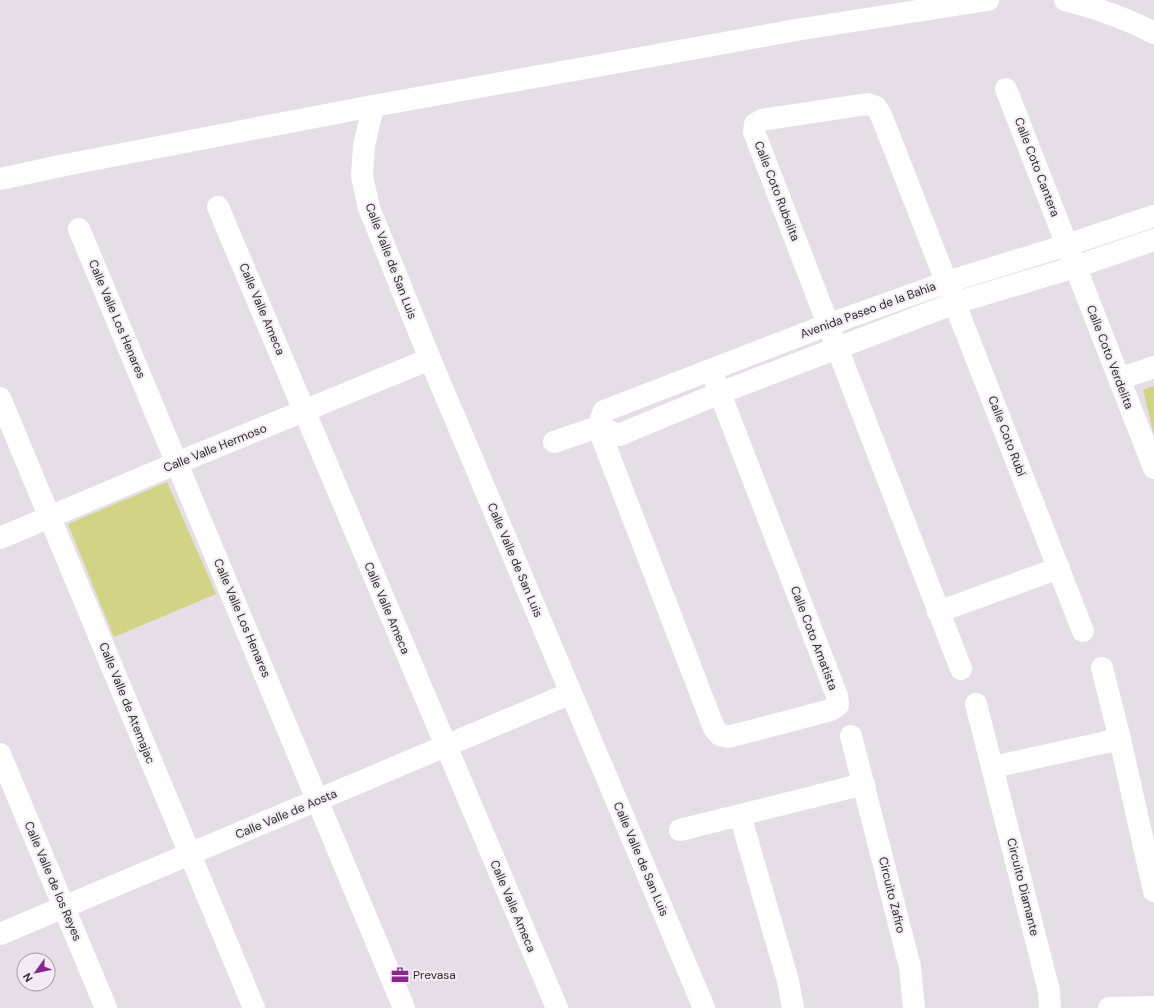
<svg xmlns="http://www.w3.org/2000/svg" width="1154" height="1008" viewBox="0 0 1154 1008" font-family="'DM Sans',sans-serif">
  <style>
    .green { fill: #d0d484 }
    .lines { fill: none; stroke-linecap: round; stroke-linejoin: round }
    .street { stroke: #fff; stroke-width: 22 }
    .labels { text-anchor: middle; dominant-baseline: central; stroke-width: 4; stroke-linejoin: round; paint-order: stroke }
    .street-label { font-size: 12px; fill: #2f2d2f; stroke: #f3ebf3 }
    .poi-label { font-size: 12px; fill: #2f2d2f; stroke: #f3ebf3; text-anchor: start }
  </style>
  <rect width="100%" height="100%" fill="#e5dee6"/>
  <!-- green -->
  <path class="green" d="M1154 386V435L1143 390Z
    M167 482 216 594 114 637 68 524Z"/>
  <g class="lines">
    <!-- street -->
    <path class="street" d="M1065 0C1096 8 1126 18 1154 33
      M1006 89 1154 468
      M373 106 364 146 362 176 369 208 430 359 704 1008
      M0 179 65 165 373 106 802 29 988 0
      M218 207C332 474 443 741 557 1008
      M79 229 404 1008
      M1119 379 1154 367
      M0 398 254 1008
      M598 427 714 728 720 735 728 737 831 710 838 705 837 696 711 370
      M598 427 604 411 827 325 947 282 1067 245 1154 216
      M554 442 598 427 619 435 720 393 955 303 1075 267 1154 240
      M0 538 177 463 430 359
      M938 612 1059 568
      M1102 668 1120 739 1154 891
      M961 669 754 132 755 124 762 120 867 104 876 107 881 115 1083 631
      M976 704 1049 991 1050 1008
      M851 736 910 967 914 1008
      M0 754 106 1008
      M993 767 1120 739
      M740 815 788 981 793 1008
      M680 830 864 784
      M0 934 571 693
      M1109 1008 1154 1007"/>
  </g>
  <!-- icons -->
  <defs>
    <g id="office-bare" transform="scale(1.38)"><path d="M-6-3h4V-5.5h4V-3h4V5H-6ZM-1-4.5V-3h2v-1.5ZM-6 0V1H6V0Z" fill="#8c268c" stroke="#f3ebf3" stroke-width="2.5" paint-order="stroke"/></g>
  </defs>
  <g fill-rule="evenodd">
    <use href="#office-bare" x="400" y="975"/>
  </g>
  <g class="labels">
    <!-- street labels -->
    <g class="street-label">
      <text transform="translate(1037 167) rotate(69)">Calle Coto Cantera</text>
      <text transform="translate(777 191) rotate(69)">Calle Coto Rubelita</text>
      <text transform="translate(391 261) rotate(69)">Calle Valle de San Luis</text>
      <text transform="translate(262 309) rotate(67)">Calle Valle Ameca</text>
      <text transform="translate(868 310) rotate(-20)">Avenida Paseo de la Bahía</text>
      <text transform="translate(117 319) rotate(67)">Calle Valle Los Henares</text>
      <text transform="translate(1110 357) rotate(69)">Calle Coto Verdelita</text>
      <text transform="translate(1007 436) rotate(69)">Calle Coto Rubí</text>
      <text transform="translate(215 448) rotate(-22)">Calle Valle Hermoso</text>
      <text transform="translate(515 560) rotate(67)">Calle Valle de San Luis</text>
      <text transform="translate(387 608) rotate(67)">Calle Valle Ameca</text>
      <text transform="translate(242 618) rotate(67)">Calle Valle Los Henares</text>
      <text transform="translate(814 638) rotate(69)">Calle Coto Amatista</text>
      <text transform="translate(127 703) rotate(68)">Calle Valle de Atemajac</text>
      <text transform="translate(286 814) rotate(-23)">Calle Valle de Aosta</text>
      <text transform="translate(641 859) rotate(67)">Calle Valle de San Luis</text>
      <text transform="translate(53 881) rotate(67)">Calle Valle de los Reyes</text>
      <text transform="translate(1023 887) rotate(76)">Circuito Diamante</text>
      <text transform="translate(892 895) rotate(76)">Circuito Zafiro</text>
      <text transform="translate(513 906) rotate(67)">Calle Valle Ameca</text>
    </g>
    <!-- poi labels -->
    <g class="poi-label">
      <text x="413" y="975">Prevasa</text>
    </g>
  </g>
  <!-- north arrow -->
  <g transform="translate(36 972) rotate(237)"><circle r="19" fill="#f3ebf3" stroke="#a59fa5"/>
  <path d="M0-3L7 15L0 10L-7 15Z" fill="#8c268c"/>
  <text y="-6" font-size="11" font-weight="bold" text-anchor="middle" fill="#2f2d2f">N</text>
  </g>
</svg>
